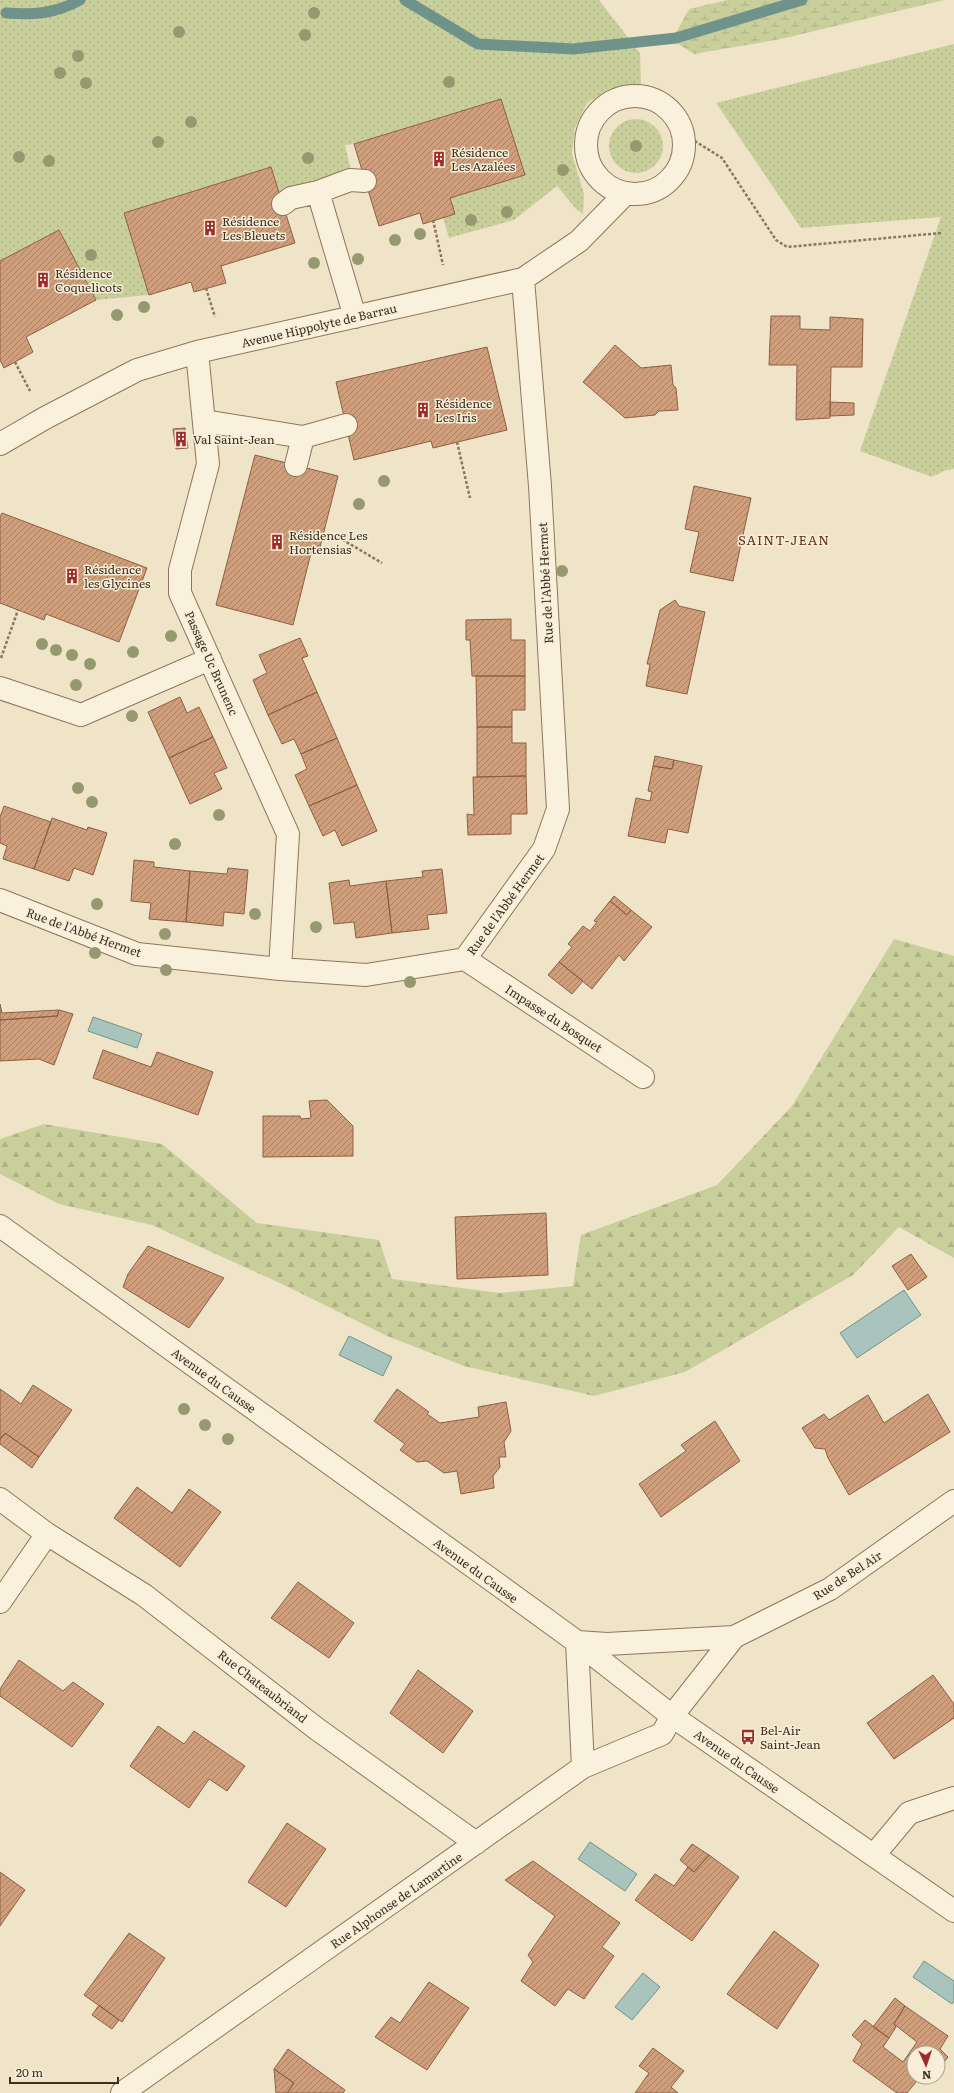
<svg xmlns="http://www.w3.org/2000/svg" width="954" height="2093" viewBox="0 0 954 2093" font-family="Literata,serif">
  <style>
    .grass { fill: url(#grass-dots) }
    .forest { fill: url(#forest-firs) }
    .wetland { fill: url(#wetland-marsh) }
    .water { fill: #a9c4bc; stroke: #6f938a }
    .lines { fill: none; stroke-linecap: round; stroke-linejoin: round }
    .stream { stroke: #6f938a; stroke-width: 11 }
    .building { fill: url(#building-hatch); stroke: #8d5f41 }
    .minor-casing { stroke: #8d765c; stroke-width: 24 }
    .path { stroke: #8d765c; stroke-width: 2.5; stroke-dasharray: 3 2; stroke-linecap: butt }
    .minor { stroke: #faf1dc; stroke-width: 22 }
    .tree { fill: #96986f }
    .labels { text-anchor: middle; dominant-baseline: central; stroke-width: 3; stroke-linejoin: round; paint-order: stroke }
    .poi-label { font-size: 12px; fill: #3d2e20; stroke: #f7eed8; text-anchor: start }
    .street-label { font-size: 12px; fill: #3d2e20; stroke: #f7eed8 }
    .neighbourhood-label { font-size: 13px; letter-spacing: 1px; fill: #6b2e1e; stroke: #f7eed8 }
  </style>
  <defs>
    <pattern id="grass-dots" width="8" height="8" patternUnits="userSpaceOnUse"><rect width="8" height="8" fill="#c9cf9b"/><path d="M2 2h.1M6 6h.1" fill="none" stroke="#aeb285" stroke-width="1.8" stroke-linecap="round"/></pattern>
    <pattern id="forest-firs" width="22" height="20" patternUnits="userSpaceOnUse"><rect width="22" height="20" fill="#c9cf9b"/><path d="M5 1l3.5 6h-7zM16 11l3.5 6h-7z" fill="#aeb285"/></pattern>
    <pattern id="wetland-marsh" width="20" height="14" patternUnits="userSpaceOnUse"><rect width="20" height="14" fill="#c9cf9b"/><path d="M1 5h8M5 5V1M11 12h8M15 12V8" fill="none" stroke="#aeb285"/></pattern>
    <pattern id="building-hatch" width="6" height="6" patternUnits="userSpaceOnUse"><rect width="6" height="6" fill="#cf9f7d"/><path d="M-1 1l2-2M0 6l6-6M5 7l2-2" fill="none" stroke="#a98266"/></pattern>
  </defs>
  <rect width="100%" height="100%" fill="#f0e4c8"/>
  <!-- grass -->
  <path class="grass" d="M0 0H599L640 53 641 84 609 89 587 103 575 128 572 154 584 194 583 214 576 209 557 186 514 220 449 238 443 218 455 214 450 198 525 175 501 99 354 144 345 145 352 174 279 194 271 167 124 213 149 295 96 300 59 230 0 261Z
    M954 44V469L946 470 932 477 860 451 941 217 801 228 716 103Z
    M609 146a27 27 0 1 1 54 0a27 27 0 1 1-54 0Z"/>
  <!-- forest -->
  <path class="forest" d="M894 939 954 956V1258L899 1227 853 1275 685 1372 594 1396 464 1366 387 1336 284 1285 152 1225 59 1204 0 1174V1139L44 1124 162 1144 257 1223 379 1240 392 1279 500 1293 573 1286 581 1235 717 1185 792 1106Z"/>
  <!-- wetland -->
  <path class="wetland" d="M728 0H944L781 39 694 54 672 40 689 9Z"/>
  <!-- water -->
  <path class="water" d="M93 1017 142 1034 137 1048 88 1031Z
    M904 1290 921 1315 857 1358 840 1333Z
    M349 1336 392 1357 383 1376 339 1355Z
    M590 1842 637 1874 625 1891 578 1859Z
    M924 1961 954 1981V2001L952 2004 913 1977Z
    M643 1973 660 1987 632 2020 615 2007Z"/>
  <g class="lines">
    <!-- stream -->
    <path class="stream" d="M405 0 478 44 573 49 676 38 802 0
      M6 13C34 15 55 14 80 0"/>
  </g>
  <!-- building -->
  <path class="building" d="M501 99 525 175 450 198 455 214 423 224 420 213 379 226 354 144Z
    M271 167 295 243 221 266 226 283 194 292 191 282 149 295 124 213Z
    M59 230 96 300 26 337 33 352 4 368 0 360V261Z
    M771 316H800V329L830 330V317L863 319 862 367H831L830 418 796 420 797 365H769Z
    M615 345 641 368 671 365 673 385 676 388 678 410 659 411 655 415 625 418 583 382Z
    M487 347 507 430 433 448 431 441 354 460 336 382Z
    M830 402 854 403V415L830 416Z
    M185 428 188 448 176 449 173 429Z
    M255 455 338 476 319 551 312 549 293 625 216 605Z
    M694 486 751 498 733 581 690 572 699 532 685 529Z
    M2 513 147 568 119 642 46 614 44 620 0 603V517Z
    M675 600 679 606 705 612 687 694 646 686 650 664H647L660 610Z
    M511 619V640H525V676H472L470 640H466V620Z
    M300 638 308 656 302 658 317 692 268 715 253 680 267 673 259 655Z
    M476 676H525V710H512V727H477Z
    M317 692 337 738 301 754 294 739 282 744 268 715Z
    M180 697 187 713 199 707 213 737 169 758 148 712Z
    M477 727H512V743H526V776L477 777Z
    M213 737 227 768 214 773 222 789 190 804 169 758Z
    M337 738 357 785 309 806 295 775 307 769 301 754Z
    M655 756 674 760 672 769 653 766Z
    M674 760 702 766 688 833 668 829 665 843 628 836 636 798 650 801 652 792 648 791 653 766 672 769Z
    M526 776 527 814H511V834L468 835 467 814 474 815 473 777Z
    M357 785 377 831 342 846 335 830 323 836 309 806Z
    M4 806 51 822 34 869 3 859 7 846 0 843V817Z
    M52 818 87 830 88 827 107 833 93 875 74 868 69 881 34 869Z
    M134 860 154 862V867L190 871 186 922 149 919 151 903 131 901Z
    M228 868 248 870 244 914 224 912 223 926 186 922 190 871 227 874Z
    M442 869 447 913 427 915 429 929 392 933 386 881 423 877 422 871Z
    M349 880 350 886 386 881 392 933 356 938 354 922 334 924 329 883Z
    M614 896 631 910 627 915 610 901Z
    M610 901 627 915 631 910 652 927 624 961 619 955 592 989 559 962 572 947 568 944 583 926 590 931 597 922 594 921Z
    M559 962 583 981 572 994 548 975Z
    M0 1004 2 1013 59 1010 57 1016 0 1020Z
    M59 1010 73 1014 54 1065 39 1059 0 1061V1020L57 1016Z
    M103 1050 151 1067 157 1052 213 1072 198 1115 93 1078Z
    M327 1100 353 1126V1156L263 1157V1116H300L301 1119 311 1118 309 1101Z
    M546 1213 548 1275 457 1279 455 1217Z
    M148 1246 224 1278 189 1328 123 1287 128 1274Z
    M911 1254 927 1277 908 1290 892 1266Z
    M33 1385 72 1410 39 1457 5 1433 0 1439V1389L21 1404Z
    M397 1389 429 1412 427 1414 440 1423 479 1417 478 1407 506 1402 511 1431 504 1442 506 1457H499L500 1467 493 1476 494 1488 461 1494 457 1471 444 1473 427 1461 417 1462 400 1450 405 1444 374 1421Z
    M928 1394 950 1432 849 1495 828 1458 825 1449 815 1448 802 1428 824 1414 829 1420 868 1395 884 1423Z
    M715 1421 740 1461 661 1517 639 1484 686 1451 681 1445Z
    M5 1433 39 1457 32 1468 0 1444V1439Z
    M137 1487 172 1513 189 1489 221 1512 180 1567 114 1518Z
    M298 1582 354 1623 329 1658 271 1618Z
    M19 1660 63 1691 73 1682 104 1704 72 1747 0 1696V1689Z
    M418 1670 473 1711 443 1753 390 1713Z
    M933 1675 954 1704V1718L894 1759 867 1723Z
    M158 1726 184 1744 194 1731 245 1766 227 1791 209 1779 189 1808 130 1766Z
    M287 1823 326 1849 286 1907 248 1882Z
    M692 1844 709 1855 694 1872 680 1860Z
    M709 1855 739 1877 692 1941 635 1900 655 1874 674 1886 688 1867 694 1872Z
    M533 1861 620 1923 602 1947 614 1956 584 1999 568 1989 555 2006 521 1981 533 1962 528 1955 555 1916 505 1880Z
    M0 1872 25 1890 0 1926Z
    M774 1931 819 1965 777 2029 727 1994Z
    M129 1933 165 1958 122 2022 84 1995Z
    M429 1982 469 2008 427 2070 375 2037 391 2017 400 2023Z
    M895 1998 905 2006 894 2024 896 2027 889 2038 873 2027Z
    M99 2005 119 2020 112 2029 92 2015Z
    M905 2006 948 2036 940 2049 948 2057 938 2070V2053H914V2077H920L907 2093H897L853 2061 862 2044 852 2035 865 2020 889 2038 883 2047 903 2062 917 2042 894 2024Z
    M653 2048 684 2071 671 2087 678 2093H635L649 2073 639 2066Z
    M288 2049 345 2090 343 2093H287L294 2083 274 2069Z
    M274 2069 294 2083 287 2093H276Z"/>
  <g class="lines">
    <!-- minor casing -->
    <g class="minor-casing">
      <path id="minor" d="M586 145a49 49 0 1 1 98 0a49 49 0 1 1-98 0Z
        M283 204 291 198 318 192
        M355 317 318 192 350 180 365 181
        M197 352 208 464 180 570V593L288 834 280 969
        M204 421 303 437 346 425
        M0 444 45 418 137 370 197 352 523 279 579 241 626 193
        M296 465 303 437
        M0 688 81 715 210 659
        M0 900 137 954 280 969 366 975 465 959 544 849 558 809 540 486 523 279
        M465 959 643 1077
        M0 1226 500 1586 577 1642 672 1716 954 1911
        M0 1499 47 1534 144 1595 317 1729 476 1843
        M0 1602 47 1534
        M734 1637 830 1589 954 1501
        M874 1855 909 1813 954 1798
        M122 2093 583 1767 662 1734 672 1716 734 1637 607 1644 577 1642 583 1767"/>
    </g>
    <!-- path -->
    <path class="path" d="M682 133 722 158 776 240 787 247 941 233
      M433 220 443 265
      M206 288 215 317
      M15 362 30 391
      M457 442 470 498
      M323 536 338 537 382 563
      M1 658 18 610"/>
    <!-- minor -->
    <use href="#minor" class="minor"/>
  </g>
  <!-- trees -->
  <g class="tree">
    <circle cx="314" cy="13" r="6"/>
    <circle cx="179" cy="32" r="6"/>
    <circle cx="305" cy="35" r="6"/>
    <circle cx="78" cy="56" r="6"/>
    <circle cx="60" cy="73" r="6"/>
    <circle cx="449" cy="82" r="6"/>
    <circle cx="86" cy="83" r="6"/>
    <circle cx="191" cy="122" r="6"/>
    <circle cx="158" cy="142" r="6"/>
    <circle cx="636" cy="146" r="6"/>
    <circle cx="19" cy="157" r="6"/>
    <circle cx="308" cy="158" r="6"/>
    <circle cx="49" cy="161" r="6"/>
    <circle cx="563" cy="170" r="6"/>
    <circle cx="507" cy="212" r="6"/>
    <circle cx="471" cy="220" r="6"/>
    <circle cx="420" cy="234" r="6"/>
    <circle cx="395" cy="240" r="6"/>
    <circle cx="91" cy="255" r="6"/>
    <circle cx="358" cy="259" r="6"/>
    <circle cx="314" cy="263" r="6"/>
    <circle cx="144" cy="307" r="6"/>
    <circle cx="117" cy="315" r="6"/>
    <circle cx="384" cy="481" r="6"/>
    <circle cx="359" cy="504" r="6"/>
    <circle cx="562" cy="571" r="6"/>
    <circle cx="171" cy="636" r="6"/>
    <circle cx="42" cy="644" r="6"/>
    <circle cx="56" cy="650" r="6"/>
    <circle cx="133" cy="652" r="6"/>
    <circle cx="72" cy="655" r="6"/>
    <circle cx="90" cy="664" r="6"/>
    <circle cx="76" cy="685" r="6"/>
    <circle cx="132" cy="716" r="6"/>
    <circle cx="78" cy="788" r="6"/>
    <circle cx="92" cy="802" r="6"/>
    <circle cx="219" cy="815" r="6"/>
    <circle cx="175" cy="844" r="6"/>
    <circle cx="97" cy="904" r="6"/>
    <circle cx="255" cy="914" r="6"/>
    <circle cx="316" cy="927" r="6"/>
    <circle cx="165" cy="934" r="6"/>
    <circle cx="95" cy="953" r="6"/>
    <circle cx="166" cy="970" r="6"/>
    <circle cx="410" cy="982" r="6"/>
    <circle cx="184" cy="1409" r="6"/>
    <circle cx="205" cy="1425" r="6"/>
    <circle cx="228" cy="1439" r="6"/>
  </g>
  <!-- icons -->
  <defs>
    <g id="building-bare" transform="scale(1.2)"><path d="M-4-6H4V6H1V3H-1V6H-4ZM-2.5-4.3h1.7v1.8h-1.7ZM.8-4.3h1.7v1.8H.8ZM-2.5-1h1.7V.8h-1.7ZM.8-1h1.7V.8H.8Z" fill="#9e2a2b" stroke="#f7eed8" stroke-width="2.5" paint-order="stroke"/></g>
    <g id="bus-bare" transform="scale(1.2)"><path d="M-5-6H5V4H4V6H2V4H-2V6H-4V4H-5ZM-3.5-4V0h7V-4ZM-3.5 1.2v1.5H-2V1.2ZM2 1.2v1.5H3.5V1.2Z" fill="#9e2a2b" stroke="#f7eed8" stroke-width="2.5" paint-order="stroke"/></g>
  </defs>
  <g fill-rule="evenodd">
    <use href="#building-bare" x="439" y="159"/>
    <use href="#building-bare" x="210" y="228"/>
    <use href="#building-bare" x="43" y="280"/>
    <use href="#building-bare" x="423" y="410"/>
    <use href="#building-bare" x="181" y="439"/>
    <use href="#building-bare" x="277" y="542"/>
    <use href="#building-bare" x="72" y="576"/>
    <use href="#bus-bare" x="748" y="1737"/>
  </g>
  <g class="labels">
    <!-- poi labels -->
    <g class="poi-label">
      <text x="451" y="152">Résidence<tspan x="451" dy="14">Les Azalées</tspan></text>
      <text x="222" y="221">Résidence<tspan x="222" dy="14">Les Bleuets</tspan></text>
      <text x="55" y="273">Résidence<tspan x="55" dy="14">Coquelicots</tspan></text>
      <text x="435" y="403">Résidence<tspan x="435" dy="14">Les Iris</tspan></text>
      <text x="193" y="439">Val Saint-Jean</text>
      <text x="289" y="535">Résidence Les<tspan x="289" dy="14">Hortensias</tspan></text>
      <text x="84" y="569">Résidence<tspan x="84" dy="14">les Glycines</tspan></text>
      <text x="760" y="1730">Bel-Air<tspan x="760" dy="14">Saint-Jean</tspan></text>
    </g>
    <!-- street labels -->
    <g class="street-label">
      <text transform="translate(319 325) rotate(-13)">Avenue Hippolyte de Barrau</text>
      <text transform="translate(545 583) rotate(-93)">Rue de l'Abbé Hermet</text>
      <text transform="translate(212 663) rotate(66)">Passage Uc Brunenc</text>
      <text transform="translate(505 904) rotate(-54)">Rue de l'Abbé Hermet</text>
      <text transform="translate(84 932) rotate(20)">Rue de l'Abbé Hermet</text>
      <text transform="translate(554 1018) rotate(33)">Impasse du Bosquet</text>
      <text transform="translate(214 1380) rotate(36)">Avenue du Causse</text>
      <text transform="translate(476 1570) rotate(36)">Avenue du Causse</text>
      <text transform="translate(847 1575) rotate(-33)">Rue de Bel Air</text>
      <text transform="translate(263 1686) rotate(38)">Rue Chateaubriand</text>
      <text transform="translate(737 1761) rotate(35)">Avenue du Causse</text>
      <text transform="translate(396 1900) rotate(-35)">Rue Alphonse de Lamartine</text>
    </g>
    <!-- neighbourhood labels -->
    <g class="neighbourhood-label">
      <text x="784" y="539">SAINT-JEAN</text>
    </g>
  </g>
  <!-- north arrow -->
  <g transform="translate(926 2065) rotate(177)"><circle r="19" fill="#f7eed8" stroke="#ada18e"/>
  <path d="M0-3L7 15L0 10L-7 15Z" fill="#9e2a2b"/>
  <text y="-6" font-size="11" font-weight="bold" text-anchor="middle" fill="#3d2e20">N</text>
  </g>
  <!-- scale -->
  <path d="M10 2077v6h108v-6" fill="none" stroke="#3d2e20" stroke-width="2"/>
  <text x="16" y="2077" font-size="12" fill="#3d2e20" stroke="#f7eed8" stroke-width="3" paint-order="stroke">20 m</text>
</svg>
